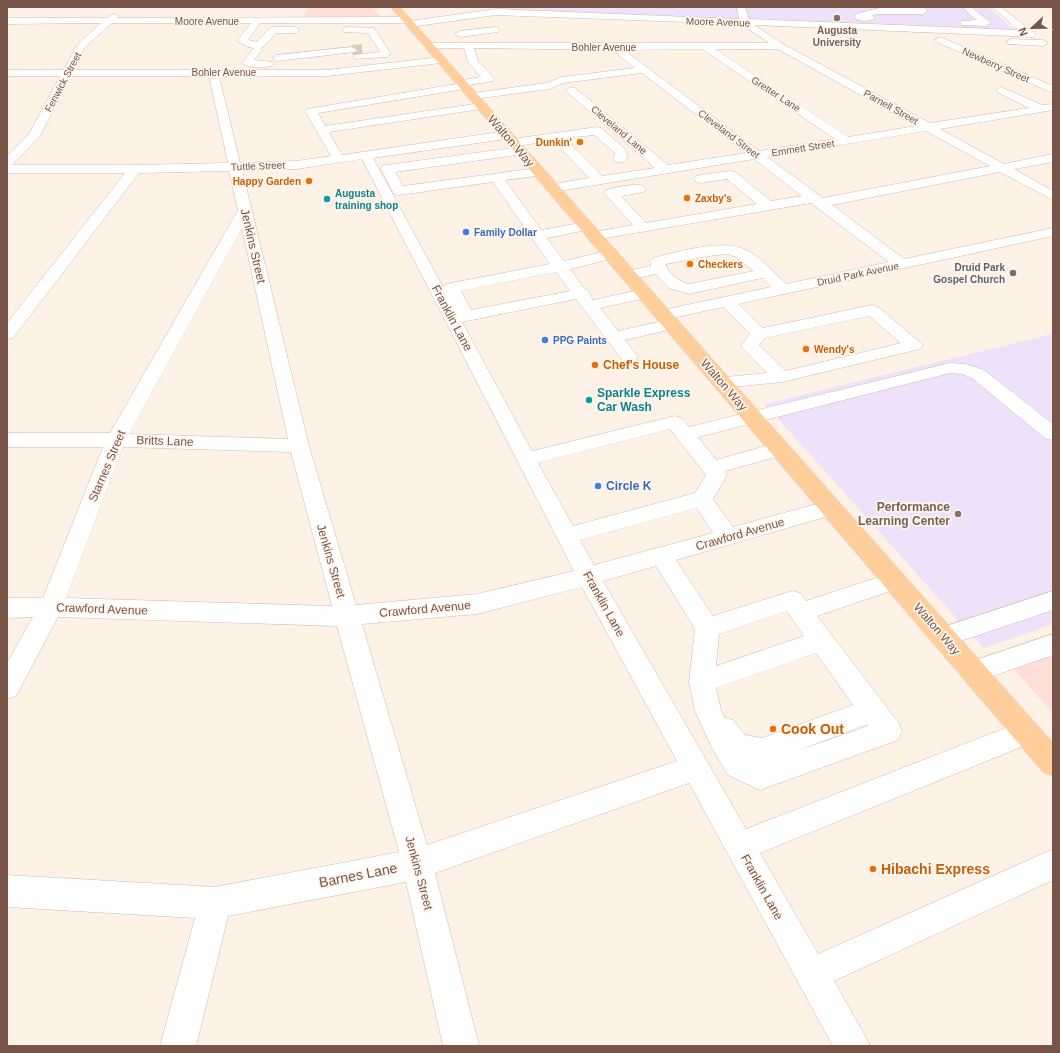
<svg xmlns="http://www.w3.org/2000/svg" width="1060" height="1053" viewBox="0 0 1060 1053" font-family="Helvetica,sans-serif">
  <style>
    .commercial { fill: #ffdfd8 }
    .education { fill: #eee1fa }
    .lines { fill: none; stroke-linecap: round; stroke-linejoin: round }
    .minor-tunnel { stroke: #ddcabe; stroke-width: 10; stroke-dasharray: 10 5; stroke-linecap: butt }
    .minor-casing { stroke: #d3b9ac; stroke-width: 1 }
    .major-casing { stroke: #d9cfcc; stroke-width: 1 }
    .minor { fill: #fff; fill-rule: evenodd }
    .major { fill: #ffce9b; fill-rule: evenodd }
    .education-dot { fill: #8d6e63; stroke: #fff6ed; stroke-width: 1.5 }
    .food-dot { fill: #e8710a; stroke: #fff6ed; stroke-width: 1.5 }
    .culture-dot { fill: #0f9aa8; stroke: #fff6ed; stroke-width: 1.5 }
    .shop-dot { fill: #3f7fe0; stroke: #fff6ed; stroke-width: 1.5 }
    .worship-dot { fill: #6b7280; stroke: #fff6ed; stroke-width: 1.5 }
    .labels { text-anchor: middle; dominant-baseline: central; stroke-width: 3.5; stroke-linejoin: round; paint-order: stroke }
    .far-street-label { font-size: 10px; fill: #795448; stroke: #fff6ed }
    .far-education-label { font-size: 10px; font-weight: bold; fill: #785e54; stroke: #fff6ed }
    .far-food-label { font-size: 10px; font-weight: bold; fill: #c56008; stroke: #fff6ed; text-anchor: start }
    .far-culture-label { font-size: 10px; font-weight: bold; fill: #0d838f; stroke: #fff6ed; text-anchor: start }
    .far-shop-label { font-size: 10px; font-weight: bold; fill: #366cbe; stroke: #fff6ed; text-anchor: start }
    .far-worship-label { font-size: 10px; font-weight: bold; fill: #5b616d; stroke: #fff6ed; text-anchor: end }
    .street-label { font-size: 12px; fill: #795448; stroke: #fff6ed }
    .food-label { font-size: 12px; font-weight: bold; fill: #c56008; stroke: #fff6ed; text-anchor: start }
    .culture-label { font-size: 12px; font-weight: bold; fill: #0d838f; stroke: #fff6ed; text-anchor: start }
    .shop-label { font-size: 12px; font-weight: bold; fill: #366cbe; stroke: #fff6ed; text-anchor: start }
    .education-label { font-size: 12px; font-weight: bold; fill: #785e54; stroke: #fff6ed; text-anchor: end }
    .near-food-label { font-size: 14px; font-weight: bold; fill: #c56008; stroke: #fff6ed; text-anchor: start }
    .near-street-label { font-size: 14px; fill: #795448; stroke: #fff6ed }
  </style>
  <rect width="100%" height="100%" fill="#fef1e5"/>
  <!-- commercial -->
  <path class="commercial" d="M308 7H373L380 17 373 18H303Z
    M1053 633V713L999 653Z"/>
  <!-- education -->
  <path class="education" d="M500 7H988L1016 31 496 11Z
    M1053 334V624L983 648 765 404Z"/>
  <g class="lines">
    <!-- minor-tunnel -->
    <path class="minor-tunnel" d="M352 50 362 49"/>
    <!-- minor casing -->
    <g class="minor-casing">
      <path id="minor" d="M737 7H745L749 19 1019 30 992 7H1001L1034 33 1036 35 1034 37 754 25 783 44 930 123 1029 108 997 92 996 90 1001 87 1042 105 1053 104V110L940 129 1004 164 1053 154V162L1014 169 1053 191V200L1000 172 832 205 904 259 1053 228V236L738 304 763 328 872 305 878 307 923 345 920 349 782 382 722 388 716 386 713 382 716 378 767 373 741 346 750 334 723 307 663 320 657 319 655 315 657 311 663 310 771 287 762 278 689 294 669 288 656 274 628 280 622 278 620 275 622 272 651 266 650 261 653 258C678 252 722 238 746 250 762 258 773 272 786 284L889 262 811 203 594 240 589 239 587 236 589 233 633 225 604 193 606 190C617 187 633 183 644 186L646 189 644 192 621 196 646 223 757 204 727 179 701 183 696 182 694 179 696 176 701 175 730 171 735 172 771 201 802 196 754 159 553 192 548 191 546 188 548 185 589 178 553 140 513 147 509 146 507 143 509 140 513 139 597 127 601 128 625 149 628 157C625 162 620 163 615 162L613 159 615 156V153L594 135 565 138 602 176 655 168 567 92 566 90 571 87 575 88 668 165 746 153 642 73 563 83 550 89 473 99 468 96 473 93 547 83 561 77 635 68 612 50 474 48 478 61 493 77 494 79 493 81 469 85 468 88 464 89 318 113 325 126 481 103 485 104 487 106 481 109 329 132 342 155 506 131 510 132 512 135 510 138 506 139 373 158 443 287 445 285 451 283 550 264 493 182 399 195 394 194 381 169 382 166 387 165 520 147 524 148 526 151 524 154 395 172 403 186 538 168 543 169 544 172 543 175 505 180 541 230 586 222 591 223 593 226 591 229 547 238 564 261 610 250 615 252 618 255 615 258 570 269 585 289 588 290 593 300 644 289 650 291 652 294 650 297 600 308 618 331 671 319 677 320 679 324 677 328 625 340 638 357 635 361 629 362 623 361 576 299 462 322 532 451 675 416 682 418 689 427 950 363 965 364 984 370 1053 424V440L1046 439 972 378 962 374 950 373 698 437 716 460 780 442 787 444 790 449 787 454 725 471 727 475 713 499 733 527 831 500 839 503 842 508 839 513 676 560 713 616 792 591 800 593 806 601 894 572 902 575 906 581 902 587 817 616 898 722 902 731 898 740 760 790 728 775 712 748 695 711 689 682 695 629 656 566 603 581 746 829 1026 720 1036 723 1040 732 1036 741 760 853 818 954 1053 849V880L834 981 864 1034 870 1046H833L689 783 435 873 479 1046H443L406 882 228 916 196 1046H160L195 918 7 907V875L215 887 399 852 337 626 58 617 16 696 7 699V663L33 617 7 618V598H43L103 447H7V433H110L238 210 229 171 139 173 13 338 7 339V323L125 173H7V156L29 134 60 76H7V70H63L78 44 101 23 7 24V18H107L114 14 117 15 118 18 406 17 409 18 410 21 496 9 739 19ZM496 15 741 24 769 43H425L423 45 425 47 428 48H464L468 62 481 77 457 81 456 84 307 109 305 111 331 156 297 161 240 163 219 76H327L441 63 446 60 441 57 327 70H74L85 47 112 23H251L237 41 248 47 254 48 242 63C247 68 269 69 274 64L273 62 254 60 262 50 260 48 263 47 276 33H295L300 30 295 27H273L270 28 257 42 248 40 260 23H405L406 26 409 27ZM702 49 835 139 759 151 624 50ZM715 49H778L916 126 848 137ZM71 76H209L228 163 135 165H12L40 136ZM926 131 990 166 823 198 767 157ZM362 159 574 571 477 594 356 605 309 446 242 170 297 169ZM242 228 288 439 129 434ZM728 254 736 257 754 271 689 284C681 282 667 274 666 264L709 256ZM556 272 570 291 471 310 461 291ZM869 316 901 343 786 371 759 345 765 338ZM670 429 706 475 695 493 573 526 538 463ZM123 447 291 452 332 606 66 598ZM697 508 713 533 594 565 580 540ZM582 587 677 761 427 845 362 624 477 614ZM787 611 804 636 716 666 719 634ZM816 653 853 705 762 738 745 735 733 720 725 718 721 710 716 688ZM867 724 868 726 797 751Z
        M916 7H924L927 11 923 14H879L872 15 875 18C871 22 859 22 855 18L856 14 879 8H917Z
        M962 7H971L991 23 986 26 962 25 960 23 962 21 977 20Z
        M347 27 374 28 391 54 386 57 355 59 354 57 355 55 380 52 368 33 344 32 342 30 344 28Z
        M495 27 498 28 500 30 498 32 460 37 455 34 460 31Z
        M940 37 1053 86V93L937 42 935 40Z
        M1011 39 1043 40 1048 43 1043 46 1008 44 1006 42Z
        M352 47 357 50 355 52 277 61 272 58 277 55Z
        M1053 591V610L943 647 934 644 931 637 934 630Z
        M1053 634V655L973 683 964 680 960 672 964 664Z"/>
    </g>
    <!-- major casing -->
    <g class="major-casing">
      <path id="major" d="M391 7H400L1053 743V776L1043 772Z"/>
    </g>
    <!-- minor -->
    <use href="#minor" class="minor"/>
    <!-- major -->
    <use href="#major" class="major"/>
  </g>
  <!-- markers -->
  <g class="education-dot">
    <circle cx="837" cy="18" r="4"/>
    <circle cx="958" cy="514" r="4"/>
  </g>
  <g class="food-dot">
    <circle cx="580" cy="142" r="4"/>
    <circle cx="309" cy="181" r="4"/>
    <circle cx="687" cy="198" r="4"/>
    <circle cx="690" cy="264" r="4"/>
    <circle cx="806" cy="349" r="4"/>
    <circle cx="595" cy="365" r="4"/>
    <circle cx="773" cy="729" r="4"/>
    <circle cx="873" cy="869" r="4"/>
  </g>
  <g class="culture-dot">
    <circle cx="327" cy="199" r="4"/>
    <circle cx="589" cy="400" r="4"/>
  </g>
  <g class="shop-dot">
    <circle cx="466" cy="232" r="4"/>
    <circle cx="545" cy="340" r="4"/>
    <circle cx="598" cy="486" r="4"/>
  </g>
  <circle class="worship-dot" cx="1013" cy="273" r="4"/>
  <g class="labels">
    <!-- far-street labels -->
    <g class="far-street-label">
      <text x="207" y="21">Moore Avenue</text>
      <text transform="translate(718 22) rotate(2)">Moore Avenue</text>
      <text x="604" y="47">Bohler Avenue</text>
      <text transform="translate(996 65) rotate(24)">Newberry Street</text>
      <text x="224" y="72">Bohler Avenue</text>
      <text transform="translate(63 82) rotate(-62)">Fenwick Street</text>
      <text transform="translate(776 94) rotate(33)">Gretter Lane</text>
      <text transform="translate(891 107) rotate(29)">Parnell Street</text>
      <text transform="translate(619 130) rotate(40)">Cleveland Lane</text>
      <text transform="translate(729 134) rotate(37)">Cleveland Street</text>
      <text transform="translate(803 148) rotate(-9)">Emmett Street</text>
      <text transform="translate(258 166) rotate(-2)">Tuttle Street</text>
      <text transform="translate(858 274) rotate(-12)">Druid Park Avenue</text>
    </g>
    <!-- far-education labels -->
    <g class="far-education-label">
      <text x="837" y="30">Augusta<tspan x="837" dy="12">University</tspan></text>
    </g>
    <!-- far-food labels -->
    <g class="far-food-label">
      <text x="572" y="142" text-anchor="end">Dunkin'</text>
      <text x="301" y="181" text-anchor="end">Happy Garden</text>
      <text x="695" y="198">Zaxby's</text>
      <text x="698" y="264">Checkers</text>
      <text x="814" y="349">Wendy's</text>
    </g>
    <!-- far-culture labels -->
    <g class="far-culture-label">
      <text x="335" y="193">Augusta<tspan x="335" dy="12">training shop</tspan></text>
    </g>
    <!-- far-shop labels -->
    <g class="far-shop-label">
      <text x="474" y="232">Family Dollar</text>
      <text x="553" y="340">PPG Paints</text>
    </g>
    <!-- far-worship labels -->
    <g class="far-worship-label">
      <text x="1005" y="267">Druid Park<tspan x="1005" dy="12">Gospel Church</tspan></text>
    </g>
    <!-- street labels -->
    <g class="street-label">
      <text transform="translate(511 141) rotate(49)">Walton Way</text>
      <text transform="translate(253 246) rotate(77)">Jenkins Street</text>
      <text transform="translate(452 318) rotate(62)">Franklin Lane</text>
      <text transform="translate(724 385) rotate(49)">Walton Way</text>
      <text transform="translate(165 441) rotate(2)">Britts Lane</text>
      <text transform="translate(107 466) rotate(-67)">Starnes Street</text>
      <text transform="translate(740 534) rotate(-16)">Crawford Avenue</text>
      <text transform="translate(331 561) rotate(74)">Jenkins Street</text>
      <text transform="translate(604 604) rotate(61)">Franklin Lane</text>
      <text transform="translate(102 609) rotate(2)">Crawford Avenue</text>
      <text transform="translate(425 609) rotate(-5)">Crawford Avenue</text>
      <text transform="translate(937 629) rotate(49)">Walton Way</text>
      <text transform="translate(419 873) rotate(75)">Jenkins Street</text>
      <text transform="translate(762 887) rotate(61)">Franklin Lane</text>
    </g>
    <!-- food labels -->
    <g class="food-label">
      <text x="603" y="365">Chef's House</text>
    </g>
    <!-- culture labels -->
    <g class="culture-label">
      <text x="597" y="393">Sparkle Express<tspan x="597" dy="14">Car Wash</tspan></text>
    </g>
    <!-- shop labels -->
    <g class="shop-label">
      <text x="606" y="486">Circle K</text>
    </g>
    <!-- education labels -->
    <g class="education-label">
      <text x="950" y="507">Performance<tspan x="950" dy="14">Learning Center</tspan></text>
    </g>
    <!-- near-food labels -->
    <g class="near-food-label">
      <text x="781" y="729">Cook Out</text>
      <text x="881" y="869">Hibachi Express</text>
    </g>
    <!-- near-street labels -->
    <g class="near-street-label">
      <text transform="translate(358 875) rotate(-11)">Barnes Lane</text>
    </g>
  </g>
  <!-- border -->
  <rect width="1060" height="1053" fill="none" stroke="#795448" stroke-width="16"/>
  <!-- north arrow -->
  <g transform="translate(1032 28) rotate(248)" stroke="#fff6ed" stroke-width="3" paint-order="stroke">
  <path d="M0-3L7 15L0 10L-7 15Z" fill="#795448"/>
  <text y="-6" font-size="11" font-weight="bold" text-anchor="middle" fill="#795448">N</text>
  </g>
</svg>
